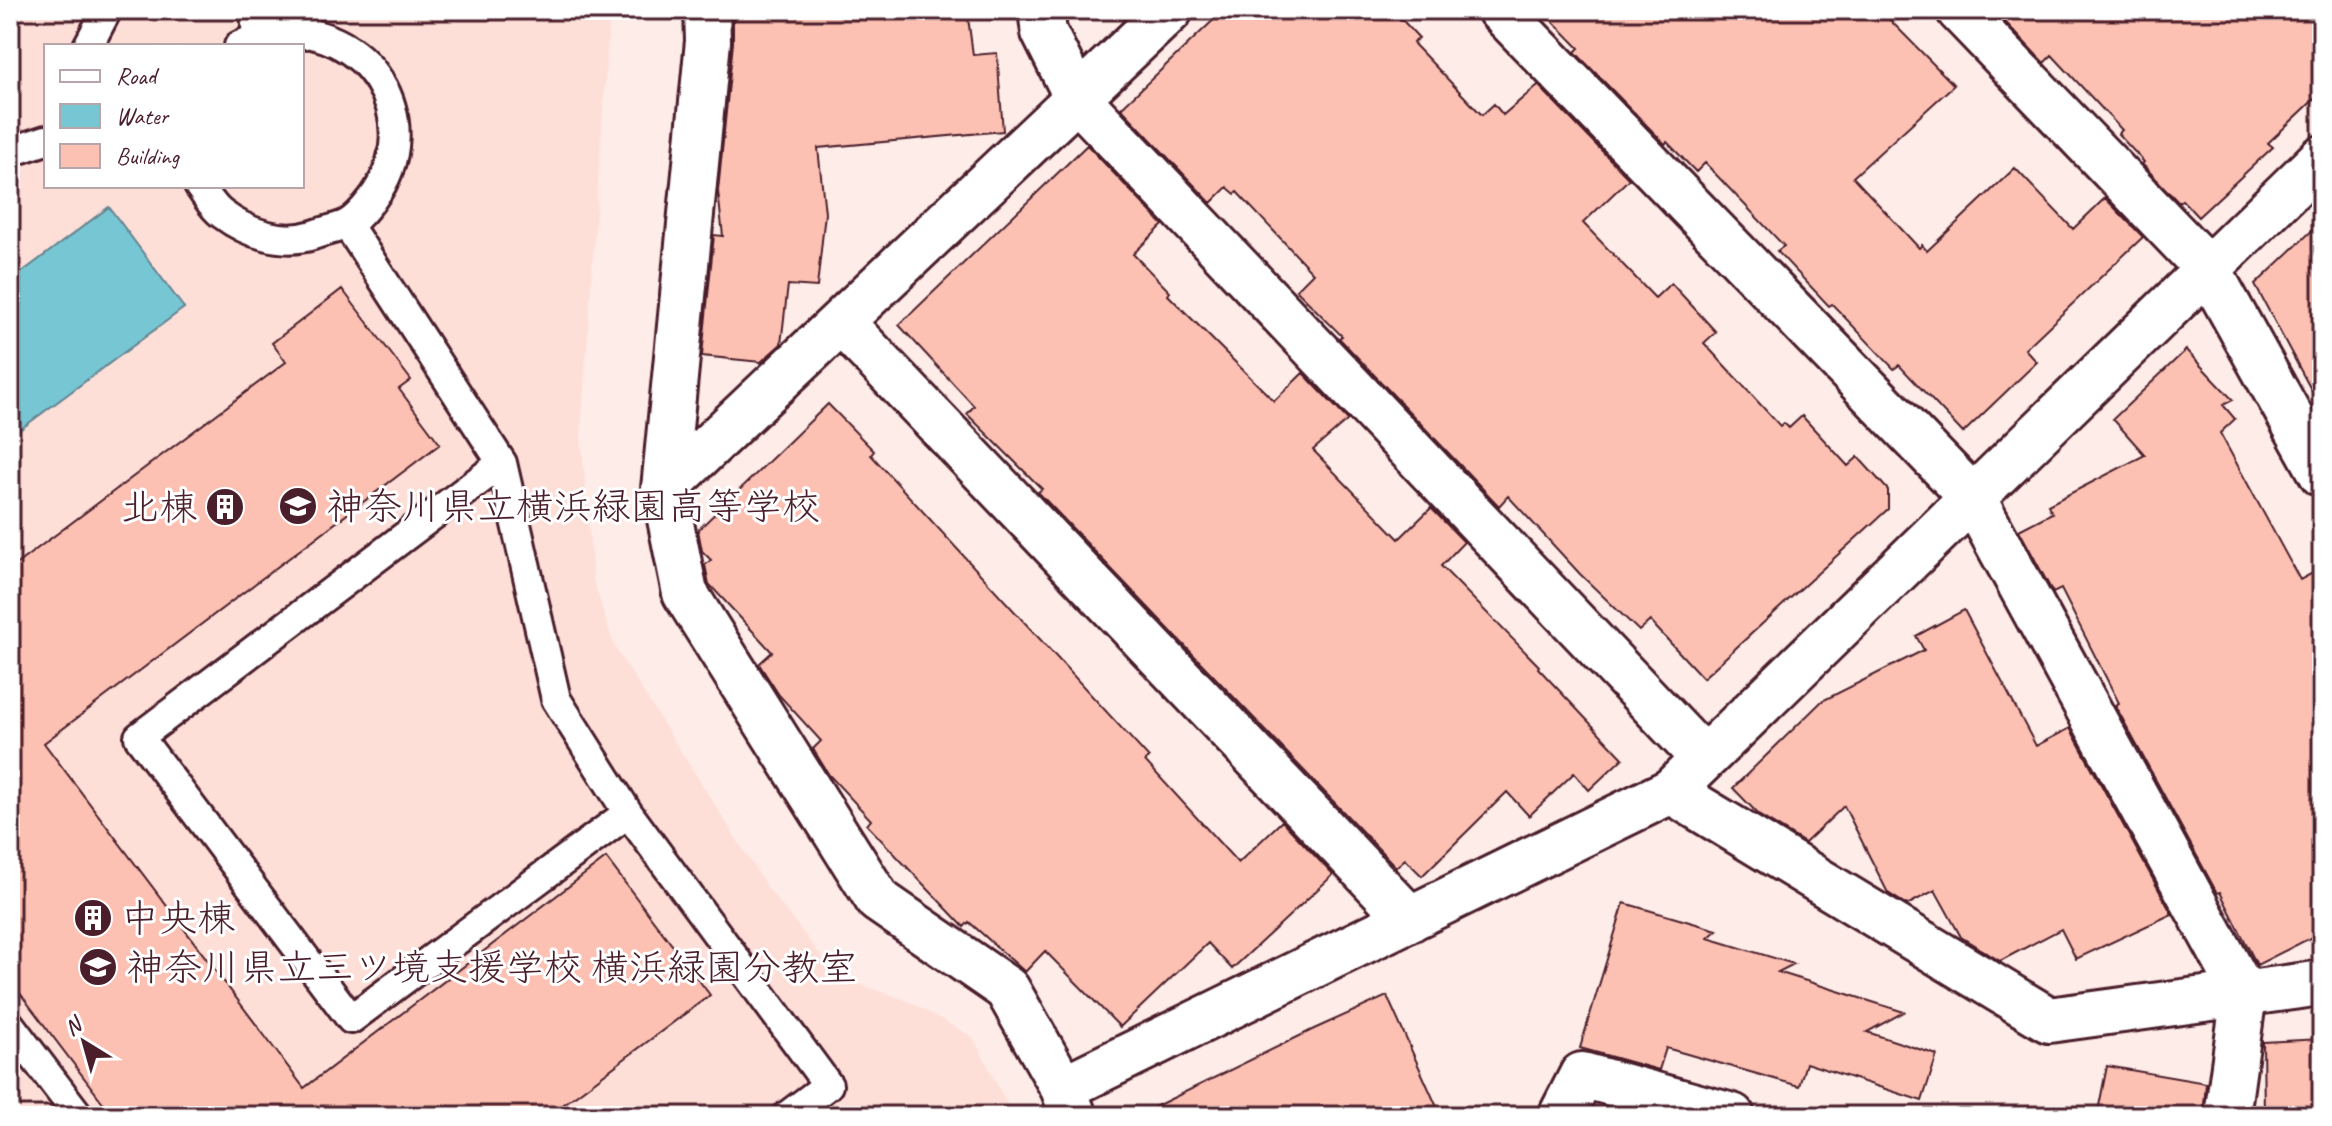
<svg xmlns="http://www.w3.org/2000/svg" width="2332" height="1126" viewBox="0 0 2332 1126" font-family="Caveat,'Klee One',sans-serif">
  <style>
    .built { fill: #fddfd8; fill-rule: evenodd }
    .water { fill: #77c6d3; stroke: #658390; stroke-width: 2 }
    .building { fill: #fcc1b3; stroke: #4a1f2b; stroke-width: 2 }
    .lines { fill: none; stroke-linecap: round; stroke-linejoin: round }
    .service-casing { stroke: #4a1f2b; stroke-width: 34 }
    .minor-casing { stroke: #4a1f2b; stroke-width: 50 }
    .service { stroke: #fff; stroke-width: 28 }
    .minor { stroke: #fff; stroke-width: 44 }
    .labels { text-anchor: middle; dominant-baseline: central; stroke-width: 6; stroke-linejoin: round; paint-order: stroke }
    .poi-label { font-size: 38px; fill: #4a1f2b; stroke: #fff; text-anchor: start }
  </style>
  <rect width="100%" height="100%" fill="#feece8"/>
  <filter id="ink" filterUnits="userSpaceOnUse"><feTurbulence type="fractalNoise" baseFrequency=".0125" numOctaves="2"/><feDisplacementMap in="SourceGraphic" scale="16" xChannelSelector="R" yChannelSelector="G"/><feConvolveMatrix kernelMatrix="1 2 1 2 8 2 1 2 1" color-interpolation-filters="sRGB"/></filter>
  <g filter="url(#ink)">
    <!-- built -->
    <path class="built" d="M10 10H610L581 434 593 579 614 646 767 887 838 977 906 1000 973 1037 1013 1116H10ZM46 46H302V186H46Z"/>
    <!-- water -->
    <path class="water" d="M109 207 184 308 10 437V281Z"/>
    <!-- building -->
    <path class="building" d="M733 10H967L973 55 997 53 1003 131 818 148 825 213 817 287 788 285 781 344 761 362 702 356 714 235 723 236 718 191 733 43Z
      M1224 10H1393L1419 38 1413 43 1482 115 1494 104 1503 115 1538 85 1629 179 1583 223 1655 298 1671 283 1716 332 1704 343 1780 426 1784 423 1789 428 1802 416 1848 466 1858 457 1888 490V509L1703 678 1650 621 1639 631 1580 574 1508 496 1499 506 1339 338 1342 336 1296 290 1313 273 1237 192 1235 194 1227 187 1211 203 1121 108Z
      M1542 10H1880L1954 85 1853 177 1919 248 1922 245 1927 251 2015 168 2073 229 2105 198 2143 237 2025 349 2037 362 1963 433 1899 365 1894 369 1832 304 1829 306 1777 251 1784 246 1705 163 1696 172 1667 142 1665 144 1575 52 1579 48Z
      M1994 10H2322V92L2268 143 2273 147 2198 217 2182 200 2179 203 2142 164 2144 162 2118 134 2122 130 2052 55 2044 63Z
      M1087 145 1163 225 1133 254 1170 292 1168 295 1274 401 1303 373 1348 420 1313 450 1399 539 1431 508 1464 542 1441 566 1539 666 1538 668 1623 758 1589 790 1574 773 1529 816 1507 792 1422 876 1405 859 1396 867 1038 492 1042 489 967 414 974 406 899 325Z
      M2322 221V410L2255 285Z
      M342 289 411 380 399 389 440 444 44 743 304 1088 606 858 710 995 548 1116H113L10 980V569L286 362 272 343Z
      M2186 350 2233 400 2223 405 2235 419 2220 433 2300 580 2322 568V932L2257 965 2220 892 2217 893 2115 705 2119 703 2061 589 2053 593 2019 530 2052 513 2048 505 2145 455 2113 419Z
      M828 404 874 451 871 455 1149 758 1145 761 1238 863 1282 821 1333 875 1232 969 1208 943 1120 1027 1045 951 1025 972 969 922 964 927 867 825 871 820 829 775 813 749 821 741 779 695 759 664 772 652 709 584 705 565 711 560 702 551 698 530Z
      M1964 610 2036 746 2070 728 2172 914 2076 959 2061 929 2000 961 1961 937 1935 890 1907 905 1888 893 1844 806 1805 843 1760 816 1733 788 1822 701 1924 650 1916 636Z
      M1624 903 1717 930 1708 938 1794 964 1778 972 1904 1012 1867 1032 1937 1055 1922 1101 1806 1063 1799 1086 1666 1048 1659 1070 1580 1048Z
      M1387 996 1441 1116H1136L1314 1029Z
      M2322 1039V1116H2264L2263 1042Z
      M2107 1066 2206 1083 2203 1116H2097Z"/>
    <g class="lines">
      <!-- service casing -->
      <g class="service-casing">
        <path id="service" d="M255 10 257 38
          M303 10 305 34
          M88 46 107 10
          M10 152 46 140
          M199 186C206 195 213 208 222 214 247 233 282 245 313 235 323 231 337 229 347 224 358 218 366 207 373 198 430 121 367 20 273 33 262 34 249 42 239 46
          M347 224 502 463 556 699 628 813 828 1085 787 1116
          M502 463 139 737 351 1019 628 813
          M10 1025 79 1116"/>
      </g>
      <!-- minor casing -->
      <g class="minor-casing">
        <path id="minor" d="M707 10 708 41 664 489 685 593 878 900 1007 989 1063 1088 1073 1114
          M1041 10 1044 32 1077 98 1704 759
          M1500 10 1973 498 2244 994 2227 1116
          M1959 10 2208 269 2322 474
          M841 322 1410 919
          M664 489 1170 10
          M1671 791 2049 1020 2322 983
          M1063 1088 1671 791 2322 158
          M1561 1116 1582 1075 1732 1116"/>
      </g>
      <!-- service -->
      <use href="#service" class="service"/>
      <!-- minor -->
      <use href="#minor" class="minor"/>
    </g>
  </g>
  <!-- icons -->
  <defs>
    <g id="school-disc" transform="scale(2)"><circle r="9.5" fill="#4a1f2b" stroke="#fff"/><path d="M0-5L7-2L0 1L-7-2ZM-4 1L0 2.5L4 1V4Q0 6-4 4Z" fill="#fff"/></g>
    <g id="building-disc" transform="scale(2)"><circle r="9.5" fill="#4a1f2b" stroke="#fff"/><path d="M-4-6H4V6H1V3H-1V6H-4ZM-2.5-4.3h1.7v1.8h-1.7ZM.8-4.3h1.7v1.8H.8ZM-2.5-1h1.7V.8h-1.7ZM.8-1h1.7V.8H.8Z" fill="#fff"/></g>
  </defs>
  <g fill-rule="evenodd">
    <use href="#school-disc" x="298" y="506"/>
    <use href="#building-disc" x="225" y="507"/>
    <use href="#building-disc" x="93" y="918"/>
    <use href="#school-disc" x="98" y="967"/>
  </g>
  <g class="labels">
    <!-- poi labels -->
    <g class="poi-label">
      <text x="326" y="506">神奈川県立横浜緑園高等学校</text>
      <text x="197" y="507" text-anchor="end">北棟</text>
      <text x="121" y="918">中央棟</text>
      <text x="126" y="967">神奈川県立三ツ境支援学校 横浜緑園分教室</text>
    </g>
  </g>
  <!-- margin -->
  <rect width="2332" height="1126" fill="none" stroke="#fff" stroke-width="40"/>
  <rect x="20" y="20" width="2292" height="1086" fill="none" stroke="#4a1f2b" stroke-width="3" filter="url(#ink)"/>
  <!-- legend -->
  <rect x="44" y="44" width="260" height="144" fill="#ffffff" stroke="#b7a5aa" stroke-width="2"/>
  <rect x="60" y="70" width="40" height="12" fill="#ffffff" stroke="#b7a5aa" stroke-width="2"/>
  <text x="116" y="84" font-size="24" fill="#4a1f2b">Road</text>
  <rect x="60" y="104" width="40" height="24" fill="#77c6d3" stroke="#b7a5aa" stroke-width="2"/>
  <text x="116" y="124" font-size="24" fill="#4a1f2b">Water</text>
  <rect x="60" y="144" width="40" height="24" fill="#fcc1b3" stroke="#b7a5aa" stroke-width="2"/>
  <text x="116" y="164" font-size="24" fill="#4a1f2b">Building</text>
  <!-- north arrow -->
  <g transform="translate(84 1042) rotate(323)" stroke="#ffffff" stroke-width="6" paint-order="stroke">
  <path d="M0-6L14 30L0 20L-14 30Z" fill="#4a1f2b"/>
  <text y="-12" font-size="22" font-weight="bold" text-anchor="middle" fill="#4a1f2b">N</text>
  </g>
</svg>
